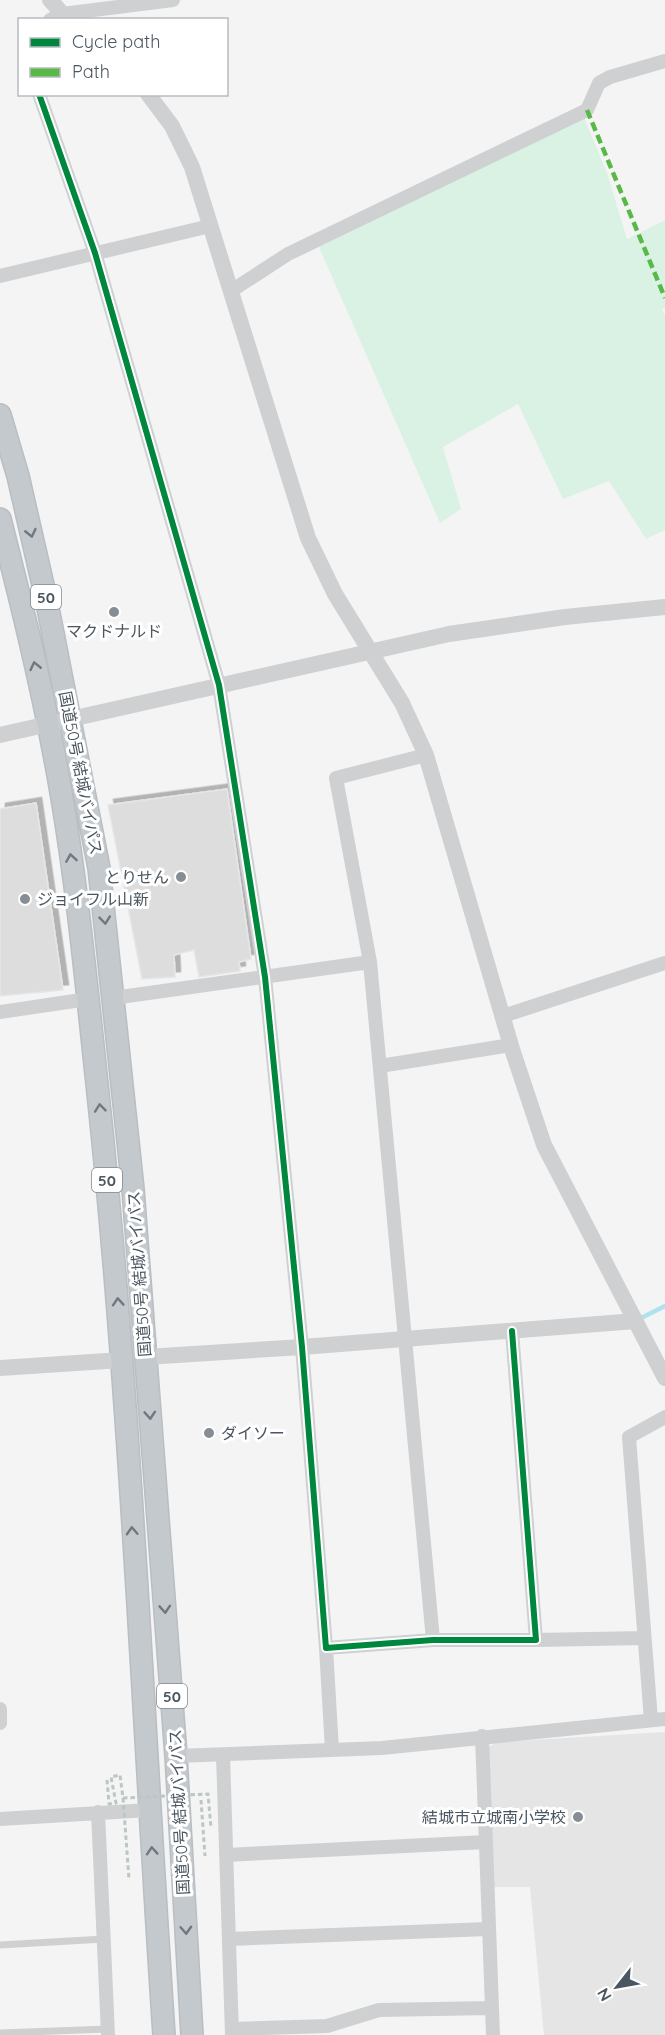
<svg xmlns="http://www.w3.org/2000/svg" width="665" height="2035" viewBox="0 0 665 2035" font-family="Quicksand,'Noto Sans JP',sans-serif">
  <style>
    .education { fill: #e6e5e6 }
    .green { fill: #d9f2e3 }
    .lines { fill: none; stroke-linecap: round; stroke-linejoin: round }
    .stream { stroke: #aee2f0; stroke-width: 4.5 }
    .building { fill: #ddddde; stroke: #e5e6e7; stroke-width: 1.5; filter: url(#shadow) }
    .trunk-casing { stroke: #b9bec3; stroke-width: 24 }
    .path { stroke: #bcc7c4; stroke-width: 3; stroke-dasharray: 4.5 3; stroke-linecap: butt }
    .service { stroke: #ced0d2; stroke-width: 7 }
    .minor { stroke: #ced0d2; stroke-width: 14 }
    .tertiary { stroke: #ced0d2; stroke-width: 16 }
    .trunk { stroke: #c4c9cd; stroke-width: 21 }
    .path-bridge { stroke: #bcc7c4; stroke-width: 3; stroke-dasharray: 4.5 3; stroke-linecap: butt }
    .quiet { stroke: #58b947; stroke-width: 4.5; stroke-dasharray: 9 4.5; stroke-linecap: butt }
    .cycleway-casing { stroke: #fff; stroke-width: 10 }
    .cycleway { stroke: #00873e; stroke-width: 6 }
    .oneway { stroke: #6f7881 }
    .poi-dot { fill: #868d94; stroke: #fff; stroke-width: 2 }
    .labels { text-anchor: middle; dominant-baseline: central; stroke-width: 6; stroke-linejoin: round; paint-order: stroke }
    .shield { fill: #fff; stroke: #808990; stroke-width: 1.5 }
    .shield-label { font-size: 15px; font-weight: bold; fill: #4a5661 }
    .poi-label { font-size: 16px; fill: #4a5661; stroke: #fff; text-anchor: end }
    .street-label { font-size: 16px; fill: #4a5661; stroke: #fff }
  </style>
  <defs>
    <filter id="shadow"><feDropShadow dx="5.5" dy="-5.5" stdDeviation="0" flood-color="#0004"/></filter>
  </defs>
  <rect width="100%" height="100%" fill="#f4f4f4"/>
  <!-- education -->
  <path class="education" d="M665 1732V2035H544L530 1887H494L488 1747 498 1742Z"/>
  <!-- green -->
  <path class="green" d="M584 117 607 173 627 239 665 220V308L662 309 665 315V530L646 539 609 481 563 499 518 404 443 447 461 509 440 523 319 247Z"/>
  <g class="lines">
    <!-- stream -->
    <path class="stream" d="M643 1317 665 1306"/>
  </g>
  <!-- building -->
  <path class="building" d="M227 789 251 959 239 962 240 971 199 977 194 950 174 955 175 977 142 979 108 805Z
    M36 803 63 990 0 996V809Z"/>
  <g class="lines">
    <!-- trunk casing -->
    <g class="trunk-casing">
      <path id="trunk" d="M0 415 18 476 46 598 99 868 133 1189 176 1756 192 2035
        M0 519C20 598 40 678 55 759 76 869 86 982 98 1093 131 1406 143 1721 164 2035"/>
    </g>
    <!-- path -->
    <path class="path" d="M201 1800 205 1856"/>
    <!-- service -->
    <path class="service" d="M0 1945 104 1939
      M0 2033 108 2029"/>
    <!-- minor -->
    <path class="minor" d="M50 20 62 14 173 0
      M39 94 95 253 219 685 265 977 302 1347 326 1648 433 1640H536L512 1331
      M0 276 210 226
      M231 291 288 254 587 110 599 83 610 77 665 61
      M426 755 336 778 370 962 433 1640
      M113 998 370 962
      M0 1012 88 999
      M503 1016 665 963
      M380 1066 511 1045
      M536 1640 644 1638
      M326 1648 332 1750
      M0 1709V1723
      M651 1720 629 1437 665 1417
      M482 1736 493 2035
      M223 1755 232 2035
      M176 1756 382 1748 665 1719
      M98 1812 108 2035
      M0 1819 149 1810
      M226 1855 486 1842
      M229 1939 488 1929
      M232 2029 327 2026 379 2010 491 2008"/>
    <!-- tertiary -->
    <path class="tertiary" d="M50 0 68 20
      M148 94 172 126 192 167 308 538 335 594 402 703 426 755 512 1049 544 1145 665 1378
      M0 735 449 634 565 617 665 607
      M146 1357 302 1347 636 1321
      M0 1368 122 1360"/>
    <!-- trunk -->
    <use href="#trunk" class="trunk"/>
    <!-- path-bridge -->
    <path class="path-bridge" d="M107 1780 109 1804 116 1803 111 1777 120 1775 123 1798 208 1794 211 1828
      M123 1798 129 1879"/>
    <!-- quiet -->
    <path class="quiet" d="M587 110 665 298"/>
    <!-- cycleway casing -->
    <g class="cycleway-casing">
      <path id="cycleway" d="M39 94 95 253 219 685 265 977 302 1347 326 1648 433 1640H536L512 1331"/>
    </g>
    <!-- cycleway -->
    <use href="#cycleway" class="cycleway"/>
  </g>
  <!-- one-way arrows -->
  <defs><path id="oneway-chevron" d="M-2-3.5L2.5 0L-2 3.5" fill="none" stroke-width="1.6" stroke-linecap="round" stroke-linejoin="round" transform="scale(1.5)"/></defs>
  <g class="oneway">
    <use href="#oneway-chevron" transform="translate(31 533) rotate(77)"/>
    <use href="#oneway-chevron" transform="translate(35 666) rotate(-103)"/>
    <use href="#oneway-chevron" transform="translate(71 858) rotate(-99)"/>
    <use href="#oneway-chevron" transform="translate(105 920) rotate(84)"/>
    <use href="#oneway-chevron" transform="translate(100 1108) rotate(-96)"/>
    <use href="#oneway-chevron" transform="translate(118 1302) rotate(-94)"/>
    <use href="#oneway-chevron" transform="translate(150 1415) rotate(86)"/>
    <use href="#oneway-chevron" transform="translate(132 1531) rotate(-93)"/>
    <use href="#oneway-chevron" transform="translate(165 1609) rotate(86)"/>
    <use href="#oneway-chevron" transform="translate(152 1851) rotate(-94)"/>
    <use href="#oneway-chevron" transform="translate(186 1930) rotate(87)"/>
  </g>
  <!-- markers -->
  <g class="poi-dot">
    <circle cx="114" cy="612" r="6"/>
    <circle cx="181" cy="877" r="6"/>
    <circle cx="25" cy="899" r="6"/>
    <circle cx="209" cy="1433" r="6"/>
    <circle cx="578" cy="1817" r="6"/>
  </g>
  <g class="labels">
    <!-- shield labels -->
    <g class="shield">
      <rect x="31" y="585" width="30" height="24" rx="4.5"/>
      <rect x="92" y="1168" width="30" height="24" rx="4.5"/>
      <rect x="157" y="1684" width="30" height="24" rx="4.5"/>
    </g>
    <g class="shield-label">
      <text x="46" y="597">50</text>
      <text x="107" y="1180">50</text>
      <text x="172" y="1696">50</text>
    </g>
    <!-- poi labels -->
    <g class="poi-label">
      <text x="114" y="631" text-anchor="middle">マクドナルド</text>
      <text x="169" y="877">とりせん</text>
      <text x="37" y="899" text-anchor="start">ジョイフル山新</text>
      <text x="221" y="1433" text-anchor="start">ダイソー</text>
      <text x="566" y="1817">結城市立城南小学校</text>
    </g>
    <!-- street labels -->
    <g class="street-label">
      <text transform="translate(81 773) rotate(79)">国道50号 結城バイパス</text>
      <text transform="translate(139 1274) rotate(-94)">国道50号 結城バイパス</text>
      <text transform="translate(179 1812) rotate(-93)">国道50号 結城バイパス</text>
    </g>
  </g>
  <!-- legend -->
  <rect x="18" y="18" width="210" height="78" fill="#ffffff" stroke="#b7bbc0" stroke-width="1.5"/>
  <rect x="30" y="38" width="30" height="9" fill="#00873e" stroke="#b7bbc0" stroke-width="1.5"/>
  <text x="72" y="48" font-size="18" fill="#4a5661">Cycle path</text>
  <rect x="30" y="68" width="30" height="9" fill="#58b947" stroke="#b7bbc0" stroke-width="1.5"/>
  <text x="72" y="78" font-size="18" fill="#4a5661">Path</text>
  <!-- north arrow -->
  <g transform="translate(617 1987) rotate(239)" stroke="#ffffff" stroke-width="4.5" paint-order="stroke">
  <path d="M0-4.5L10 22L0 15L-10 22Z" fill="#4a5661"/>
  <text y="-9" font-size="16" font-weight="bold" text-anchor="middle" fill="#4a5661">N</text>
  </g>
</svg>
